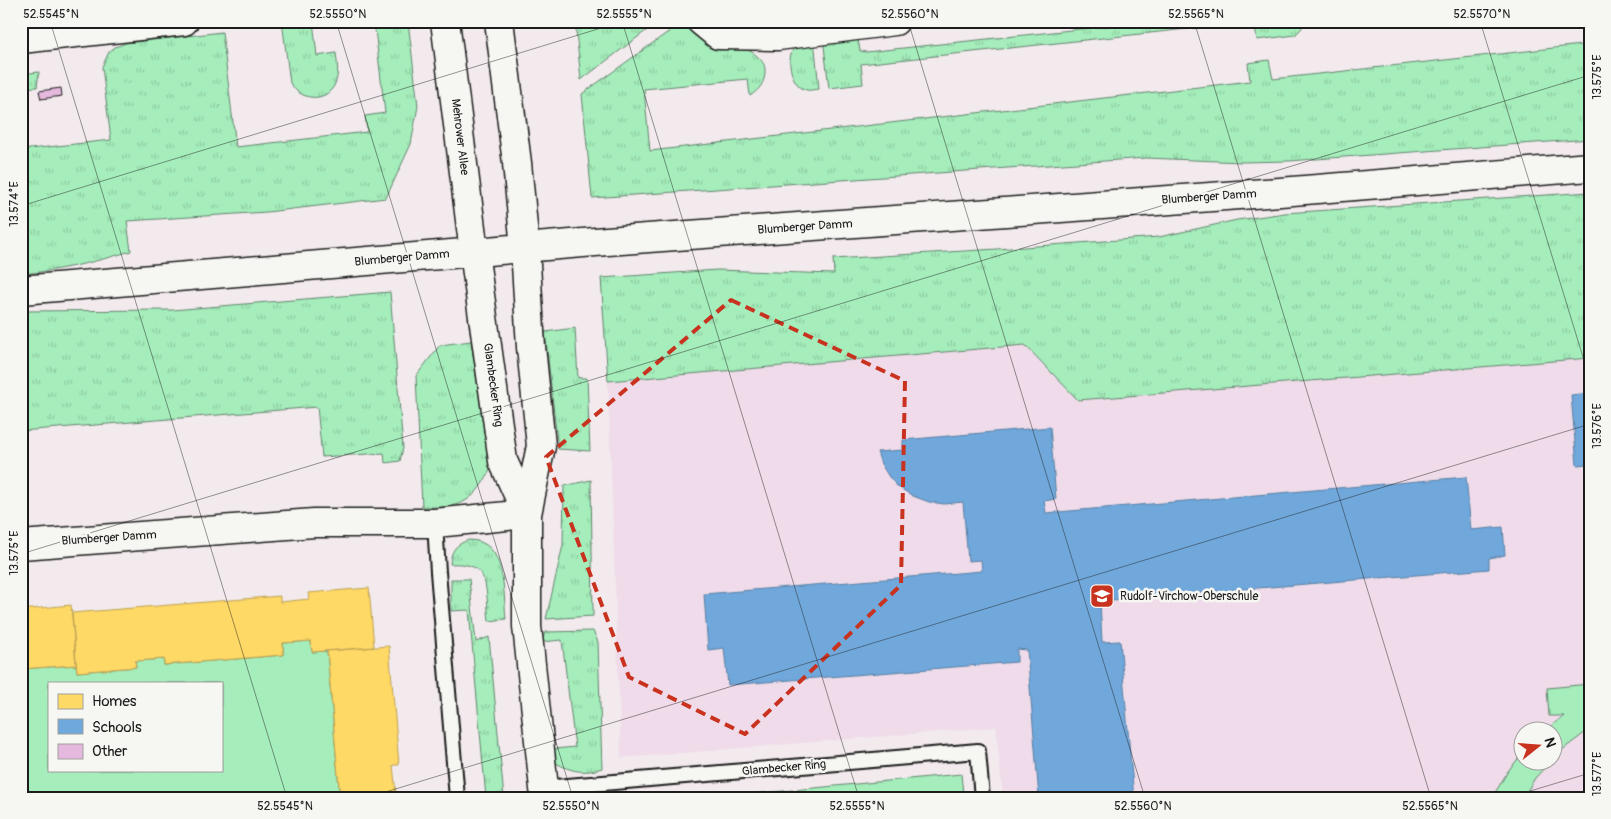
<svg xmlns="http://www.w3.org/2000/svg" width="1611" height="819" viewBox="0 0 1611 819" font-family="Pangolin,sans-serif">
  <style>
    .built { fill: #efdbe9; fill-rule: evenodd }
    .grass { fill: url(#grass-tufts); stroke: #60846c }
    .park { fill: #a5edbb; stroke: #60846c; fill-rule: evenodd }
    .homes { fill: #ffd966; stroke: #bba050 }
    .schools { fill: #6fa8dc; stroke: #567ea2 }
    .building { fill: #e5b9dd; stroke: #1c1c1c }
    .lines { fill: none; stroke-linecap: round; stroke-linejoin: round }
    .service-casing { stroke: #1c1c1c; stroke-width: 18 }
    .minor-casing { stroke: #1c1c1c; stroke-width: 31 }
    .secondary-casing { stroke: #1c1c1c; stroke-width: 31 }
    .service { stroke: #f6f6f2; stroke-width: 14 }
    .minor { stroke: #f6f6f2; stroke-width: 28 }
    .secondary { stroke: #f6f6f2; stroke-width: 28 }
    .marked { fill: none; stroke: #c8321e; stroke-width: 4; stroke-dasharray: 10 6; stroke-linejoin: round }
    .ticks { fill: none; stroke: #1c1c1c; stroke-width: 1; stroke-opacity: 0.45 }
    .labels { text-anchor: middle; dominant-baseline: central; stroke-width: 5; stroke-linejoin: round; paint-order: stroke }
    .street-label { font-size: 12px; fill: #1c1c1c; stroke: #f6f6f2 }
    .poi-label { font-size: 12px; fill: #1c1c1c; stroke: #f6f6f2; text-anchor: start }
    .neatline { fill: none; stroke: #1c1c1c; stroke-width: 2 }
    .ticks-label { font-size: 12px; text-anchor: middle; fill: #1c1c1c }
  </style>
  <defs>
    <pattern id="grass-tufts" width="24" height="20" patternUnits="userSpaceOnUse" patternTransform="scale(1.25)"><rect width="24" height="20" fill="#a5edbb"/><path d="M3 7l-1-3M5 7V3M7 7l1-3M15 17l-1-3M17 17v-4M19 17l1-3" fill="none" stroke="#8dcba0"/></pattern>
  </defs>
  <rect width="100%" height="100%" fill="#f3eaee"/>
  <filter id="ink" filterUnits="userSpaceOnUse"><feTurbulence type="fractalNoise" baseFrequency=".02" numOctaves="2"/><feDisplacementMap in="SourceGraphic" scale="10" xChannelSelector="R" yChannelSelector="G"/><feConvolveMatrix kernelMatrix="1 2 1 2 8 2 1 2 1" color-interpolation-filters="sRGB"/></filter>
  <g filter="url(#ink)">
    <!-- built -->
    <path class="built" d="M1025 345 1078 400 1590 358V798H1003L996 727 621 758 608 381ZM1524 732H1554V762H1524Z"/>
    <!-- grass -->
    <path class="grass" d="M282 21H313L317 56 336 53C337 62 339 72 336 81 329 103 301 102 290 83Z
      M374 21H408L418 106 411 144 386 198 267 212 127 221 131 251C95 262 59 271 21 274V150L111 140 102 67 109 52 115 47 126 43 222 32 236 147 367 132 365 116 385 113Z
      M575 21H659L581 80Z
      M1155 21H1242L1243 23 861 64 863 84 829 88 823 38 857 33 860 51 866 52Z
      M1254 21H1305L1301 29 1295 35 1257 40Z
      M682 22C689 31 697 39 709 43 725 49 746 43 759 58 763 62 765 65 765 71 765 83 759 90 750 96L748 79 644 89 650 151 1250 81 1248 63 1269 60 1273 79 1590 44V139L1289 161 1242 162 1146 158 592 198 582 94Z
      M814 39 819 89C815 89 810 91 807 90 792 88 784 58 795 47 799 43 808 41 814 39Z
      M39 72 37 87 21 88V74Z
      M1590 192V358L1078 400 1025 345 608 381 601 278 717 270 834 274 833 259 997 249 1159 237 1237 220 1285 213Z
      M390 292 403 448 400 461 385 463 384 453 322 457 317 407 21 431V311L172 310Z
      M575 328 578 378H587L590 451 558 449 545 332Z
      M471 341 490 470C473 505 458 508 422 507L416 376 440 345Z
      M591 480 593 616 546 619 563 545 564 486Z
      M469 540C507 540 503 592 506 619L489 621C485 589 492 561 450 564 451 550 456 544 469 540Z
      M451 579H469L476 642 489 637 504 798H486L469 610 451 611Z
      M593 631 598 642 602 768C585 774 572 772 556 763L554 749 575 747 562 640 542 642 545 632Z"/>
    <!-- park -->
    <path class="park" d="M311 641 312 652 327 651 340 798H21V669L76 665 77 672 136 667 135 661 164 659V665L283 655V643ZM49 683H221V770H49Z
      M1590 684V729L1562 750 1554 758V732L1544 731 1564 716H1549L1547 688Z
      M1523 753 1524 762H1550L1535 778 1523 798H1492L1508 771Z
      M961 774 963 794 929 798H709Z"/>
    <!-- homes -->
    <path class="homes" d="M369 588 374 647 312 652 311 641 283 643V655L164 665V659L135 661 136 667 77 672 72 613 280 596V602L309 599 308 593Z
      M71 605 76 665 21 669V610Z
      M389 646 399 765H393L396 794 401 793 402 798H340L327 651Z"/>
    <!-- schools -->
    <path class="schools" d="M1590 393V464L1577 465 1571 395Z
      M1050 427 1056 499 1044 501 1046 513 1466 477 1471 530 1503 527 1505 555 1489 558V569L1100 601 1102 642 1120 641 1134 798H1039L1027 650 1017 649V662L728 685 724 648 708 650 704 594 982 571 981 560 968 561 963 502 944 504 929 502 913 496 898 487 889 477 881 464 877 452 903 450V440Z"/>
    <!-- building -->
    <path class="building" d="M61 88 62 96 41 99 39 91Z"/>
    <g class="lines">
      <!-- service casing -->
      <g class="service-casing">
        <path id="service" d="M435 523 438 572 457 798
          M544 788 978 751 982 798"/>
      </g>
      <!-- minor casing -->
      <g class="minor-casing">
        <path id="minor" d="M701 21 718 35 778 36 895 21
          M21 39 184 21
          M525 248 531 347 541 446 527 514V626L545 798
          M474 252 503 461 527 514
          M21 545 287 525 314 523H435L527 514"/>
      </g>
      <!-- secondary casing -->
      <g class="secondary-casing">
        <path id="secondary" d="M445 21 474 252
          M499 21 517 163 525 248
          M21 290 607 241 1280 192 1590 167"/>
      </g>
      <!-- service -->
      <use href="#service" class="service"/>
      <!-- minor -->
      <use href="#minor" class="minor"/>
      <!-- secondary -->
      <use href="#secondary" class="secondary"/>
    </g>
  </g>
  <!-- marked area -->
  <path class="marked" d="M731 300 905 381 901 585 745 734 629 677 546 457Z"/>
  <!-- ticks -->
  <path class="ticks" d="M50 21 287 798M336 21 573 798M622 21 859 798M908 21 1145 798M1194 21 1431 798M1480 21 1590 380M21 206 624 21M21 554 1590 75M366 798 1590 424M1507 798 1590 773"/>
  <!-- icons -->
  <defs>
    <g id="school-square" transform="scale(1.25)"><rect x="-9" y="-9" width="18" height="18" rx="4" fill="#c8321e" stroke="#f6f6f2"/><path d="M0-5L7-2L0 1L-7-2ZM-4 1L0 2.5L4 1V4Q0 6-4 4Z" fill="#fff"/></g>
  </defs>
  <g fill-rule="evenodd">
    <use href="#school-square" x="1102" y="596"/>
  </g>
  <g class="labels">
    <!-- street labels -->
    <g class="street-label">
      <text transform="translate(460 137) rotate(83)">Mehrower Allee</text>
      <text transform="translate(1209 197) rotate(-4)">Blumberger Damm</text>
      <text transform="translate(805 227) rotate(-4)">Blumberger Damm</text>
      <text transform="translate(402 258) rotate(-5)">Blumberger Damm</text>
      <text transform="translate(493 385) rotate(82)">Glambecker Ring</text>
      <text transform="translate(109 538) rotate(-4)">Blumberger Damm</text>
      <text transform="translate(784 768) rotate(-5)">Glambecker Ring</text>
    </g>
    <!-- poi labels -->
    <g class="poi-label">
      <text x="1120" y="596">Rudolf-Virchow-Oberschule</text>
    </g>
  </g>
  <!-- margin -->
  <rect width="1611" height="819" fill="none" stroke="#f6f6f2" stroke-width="55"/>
  <!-- legend -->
  <rect x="48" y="682" width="175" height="90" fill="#f6f6f2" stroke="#9f9f9c"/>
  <rect x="58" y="694" width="25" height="15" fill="#ffd966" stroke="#9f9f9c"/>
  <text x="92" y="706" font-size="15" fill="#1c1c1c">Homes</text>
  <rect x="58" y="719" width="25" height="15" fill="#6fa8dc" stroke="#9f9f9c"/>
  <text x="92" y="732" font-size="15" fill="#1c1c1c">Schools</text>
  <rect x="58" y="744" width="25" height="15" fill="#e5b9dd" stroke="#9f9f9c"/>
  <text x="92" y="756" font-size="15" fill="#1c1c1c">Other</text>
  <!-- north arrow -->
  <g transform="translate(1538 746) rotate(73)"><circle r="24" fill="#f6f6f2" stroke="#9f9f9c"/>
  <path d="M0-4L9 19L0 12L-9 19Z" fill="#c8321e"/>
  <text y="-8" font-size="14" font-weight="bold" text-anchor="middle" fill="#1c1c1c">N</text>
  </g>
  <rect x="28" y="28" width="1556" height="764" class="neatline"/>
  <g class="ticks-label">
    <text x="51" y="18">52.5545°N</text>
    <text x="338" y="18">52.5550°N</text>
    <text x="624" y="18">52.5555°N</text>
    <text x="910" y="18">52.5560°N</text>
    <text x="1196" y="18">52.5565°N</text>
    <text x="1482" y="18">52.5570°N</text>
    <text transform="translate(1597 77) rotate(-90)" y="4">13.575°E</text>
    <text transform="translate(14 204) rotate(-90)" y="4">13.574°E</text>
    <text transform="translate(1597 426) rotate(-90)" y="4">13.576°E</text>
    <text transform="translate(14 553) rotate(-90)" y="4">13.575°E</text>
    <text transform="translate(1597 774) rotate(-90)" y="4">13.577°E</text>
    <text x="285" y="810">52.5545°N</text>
    <text x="571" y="810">52.5550°N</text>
    <text x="857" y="810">52.5555°N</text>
    <text x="1143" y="810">52.5560°N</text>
    <text x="1430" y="810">52.5565°N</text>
  </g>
</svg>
